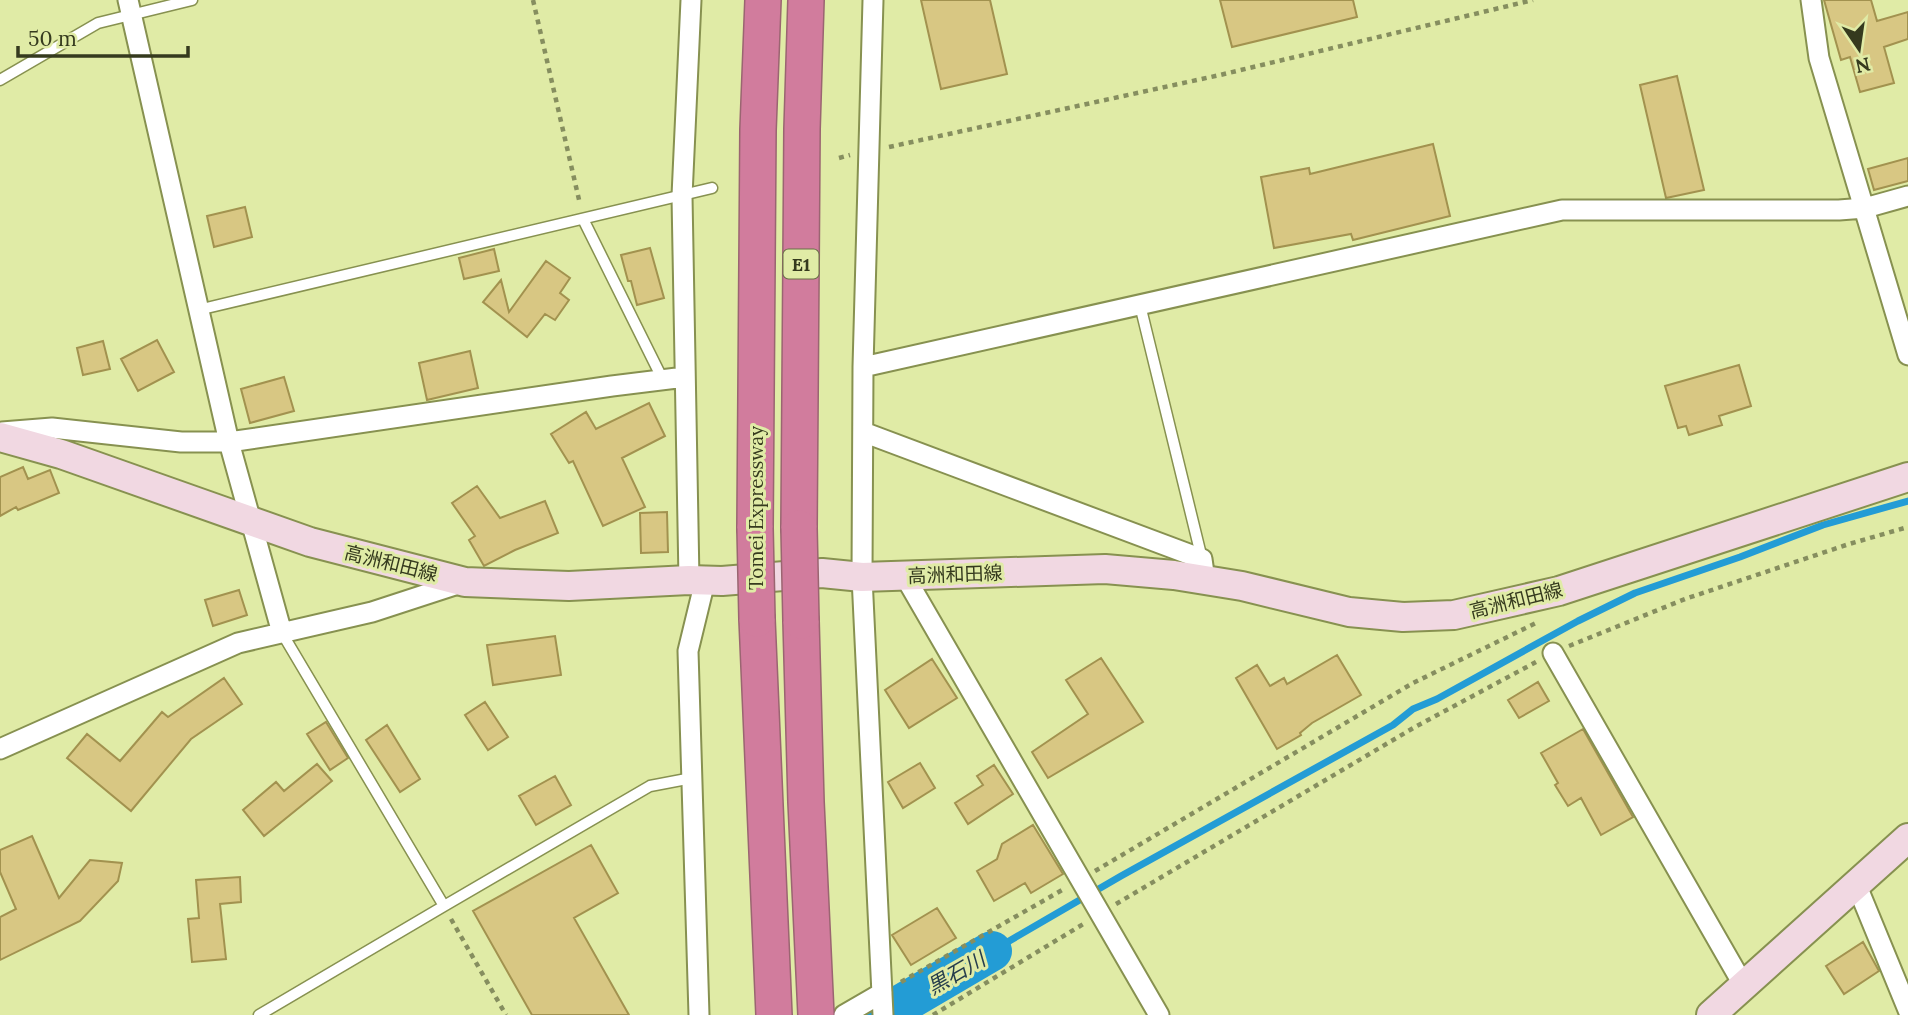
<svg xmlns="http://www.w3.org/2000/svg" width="1908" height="1015" viewBox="0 0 1908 1015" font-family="Lora,'Noto Sans JP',serif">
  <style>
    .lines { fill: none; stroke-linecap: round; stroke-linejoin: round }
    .stream { stroke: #239cd5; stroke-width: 7 }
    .river { stroke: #239cd5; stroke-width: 40 }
    .building { fill: #d8c783; stroke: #a2924f; stroke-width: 2 }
    .lane-casing { stroke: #879150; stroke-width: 13 }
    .street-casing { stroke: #879150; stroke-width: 23 }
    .secondary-casing { stroke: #879150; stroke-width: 32 }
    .highway-casing { stroke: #9a6571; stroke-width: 38 }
    .path { stroke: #868e5f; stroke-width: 4.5; stroke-dasharray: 5 5; stroke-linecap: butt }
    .lane { stroke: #fff; stroke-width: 10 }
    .street { stroke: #fff; stroke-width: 19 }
    .secondary { stroke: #f1d8e2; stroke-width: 28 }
    .highway { stroke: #d17c9d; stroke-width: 35 }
    .highway-bridge-casing { stroke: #9a6571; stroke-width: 38; stroke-linecap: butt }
    .highway-bridge { stroke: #d17c9d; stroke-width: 35 }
    .labels { text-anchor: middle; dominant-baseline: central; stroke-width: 6; stroke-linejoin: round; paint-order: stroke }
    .shield { fill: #e0eba6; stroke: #686f47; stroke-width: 2 }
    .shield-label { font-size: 18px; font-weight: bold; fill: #353a1e }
    .street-label { font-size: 19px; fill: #353a1e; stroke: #e0eba6 }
    .water-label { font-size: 21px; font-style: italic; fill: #263e4d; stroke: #e0eba6 }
  </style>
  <rect width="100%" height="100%" fill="#e0eba6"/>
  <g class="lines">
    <!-- stream -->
    <path class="stream" d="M992 951 1121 876 1393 725 1413 709 1437 699 1578 621 1635 593 1740 557 1823 525 1908 501"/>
    <!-- river -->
    <path class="river" d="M883 1015 992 951"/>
  </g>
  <!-- building -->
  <path class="building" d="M921 0H990L1007 74 941 89Z
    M1220 0H1353L1357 17 1232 47Z
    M1824 0H1871L1877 21 1908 12V39L1884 47 1894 83 1860 92 1850 57 1841 60Z
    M1677 76 1704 190 1666 198 1640 85Z
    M1433 144 1450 216 1353 240 1351 234 1274 248 1261 177 1309 168 1310 174Z
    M1908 158V181L1874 190 1868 169Z
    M245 207 252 237 214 247 207 216Z
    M650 248 664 298 637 305 631 281H628L621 255Z
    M494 249 499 271 464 279 459 258Z
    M546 261 570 278 560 293 569 300 555 320 545 314 527 337 483 302 501 280 509 312Z
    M157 340 174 372 138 391 121 359Z
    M103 341 110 369 83 375 77 348Z
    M470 351 478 388 427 400 419 363Z
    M1739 365 1751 406 1719 416 1722 425 1689 435 1686 426 1678 428 1665 386Z
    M284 377 294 411 250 423 241 389Z
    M649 403 665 436 622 458 645 507 603 526 573 461 569 463 551 434 586 412 596 429Z
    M23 467 28 479 50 470 59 493 18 510 16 507 0 516V477Z
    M477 486 500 518 545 501 558 533 515 550 484 566 469 540 475 536 452 503Z
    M667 512 668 552 641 553 640 513Z
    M239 590 247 615 213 626 205 600Z
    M555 636 561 675 493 685 487 645Z
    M1337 655 1361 695 1312 723 1300 733 1301 735 1277 749 1236 678 1257 665 1270 686 1284 678 1287 684Z
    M1101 658 1143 722 1048 778 1032 752 1088 714 1066 680Z
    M932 659 957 698 909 728 885 690Z
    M224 678 242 704 191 739 131 811 67 758 87 734 120 761 162 712 168 717Z
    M1538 682 1549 701 1519 718 1508 700Z
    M485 702 508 737 488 750 465 715Z
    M326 722 348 758 330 770 307 734Z
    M387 725 420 779 400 792 366 740Z
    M1583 729 1633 817 1601 835 1581 798 1568 806 1555 785 1558 783 1541 753Z
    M920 763 935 788 903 808 888 782Z
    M317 764 332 781 264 836 243 810 276 782 284 791Z
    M994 765 1013 794 968 824 955 803 983 785 977 776Z
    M555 776 571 805 536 825 519 796Z
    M1033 825 1063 874 1031 893 1025 883 994 901 977 871 997 859 1002 844Z
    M32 836 59 898 90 860 122 863 118 881 80 921 0 960V917L16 909 0 872V850Z
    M591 845 618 893 574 918 629 1015H532L473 911Z
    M240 877 241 902 220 904 226 959 192 962 188 919 199 918 196 880Z
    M937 908 956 938 911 965 892 935Z
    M1863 942 1879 971 1844 994 1826 966Z"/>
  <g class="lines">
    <!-- lane casing -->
    <g class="lane-casing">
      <path id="lane" d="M0 80 98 23 192 0
        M583 219 663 380
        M1140 305 1202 559
        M198 310 712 188
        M444 906 650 786 692 778
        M259 1015 444 906 282 633"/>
    </g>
    <!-- street casing -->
    <g class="street-casing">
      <path id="street" d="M128 0 229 442 282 633
        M873 0 863 367 862 577 883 1015
        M1811 0 1819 58 1908 355
        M863 367 1562 210H1839L1865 208 1908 196
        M2 432 52 428 181 442H229L612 386 685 377
        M863 432 1202 559 1205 580
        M904 575 1159 1015
        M689 580 682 196 691 0
        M1553 653 1744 986
        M0 749 238 643 372 612 464 582
        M1857 886 1908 1010
        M699 1015 688 651 705 581
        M844 1015 882 993"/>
    </g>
    <!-- secondary casing -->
    <g class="secondary-casing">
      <path id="secondary" d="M0 437 61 454 310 542 465 582 569 586 689 580 722 581 822 573 862 577 1105 569 1174 575 1242 586 1349 612 1403 617 1454 615 1559 591 1908 477
        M1711 1015 1908 838"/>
    </g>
    <!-- highway casing -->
    <g class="highway-casing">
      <path id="highway" d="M755 528 758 130 763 0
        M799 528 802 129 806 0
        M757 619 774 1015
        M801 621 806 802 816 1015"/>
    </g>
    <!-- path -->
    <path class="path" d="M533 0 580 204
      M889 147 1220 75 1533 0
      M839 158 850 155
      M1569 646 1685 599 1849 544 1908 527
      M1095 871 1413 683 1536 623
      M1116 904 1415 727 1536 662
      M451 919 506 1015
      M901 982 1064 889
      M933 1015 1085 923"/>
    <!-- lane -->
    <use href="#lane" class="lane"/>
    <!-- street -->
    <use href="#street" class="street"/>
    <!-- secondary -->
    <use href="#secondary" class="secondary"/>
    <!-- highway -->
    <use href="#highway" class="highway"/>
    <!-- highway-bridge casing -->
    <g class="highway-bridge-casing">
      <path id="highway-bridge" d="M755 528 757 619
        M799 528 801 621"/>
    </g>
    <!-- highway-bridge -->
    <use href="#highway-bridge" class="highway-bridge"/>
  </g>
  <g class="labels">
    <!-- shield labels -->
    <rect class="shield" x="783.5" y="249.5" width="35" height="29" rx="5"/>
    <g class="shield-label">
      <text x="801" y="264">E1</text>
    </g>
    <!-- street labels -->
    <g class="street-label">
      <text transform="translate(756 508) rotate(-90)">Tomei Expressway</text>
      <text transform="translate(391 563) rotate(14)">高洲和田線</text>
      <text transform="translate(955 574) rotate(-2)">高洲和田線</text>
      <text transform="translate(1516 600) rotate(-14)">高洲和田線</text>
    </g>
    <!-- water labels -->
    <g class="water-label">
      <text transform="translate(956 973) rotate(-30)">黒石川</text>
    </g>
  </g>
  <!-- north arrow -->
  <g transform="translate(1859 49) rotate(167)" stroke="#e0eba6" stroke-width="5" paint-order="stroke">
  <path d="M0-5L12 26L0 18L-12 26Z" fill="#353a1e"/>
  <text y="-10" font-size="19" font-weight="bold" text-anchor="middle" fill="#353a1e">N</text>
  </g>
  <!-- scale -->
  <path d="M18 46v10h170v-10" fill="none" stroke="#353a1e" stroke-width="3.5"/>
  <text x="28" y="46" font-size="21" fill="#353a1e" stroke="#e0eba6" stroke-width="5" paint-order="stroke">50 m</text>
</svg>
